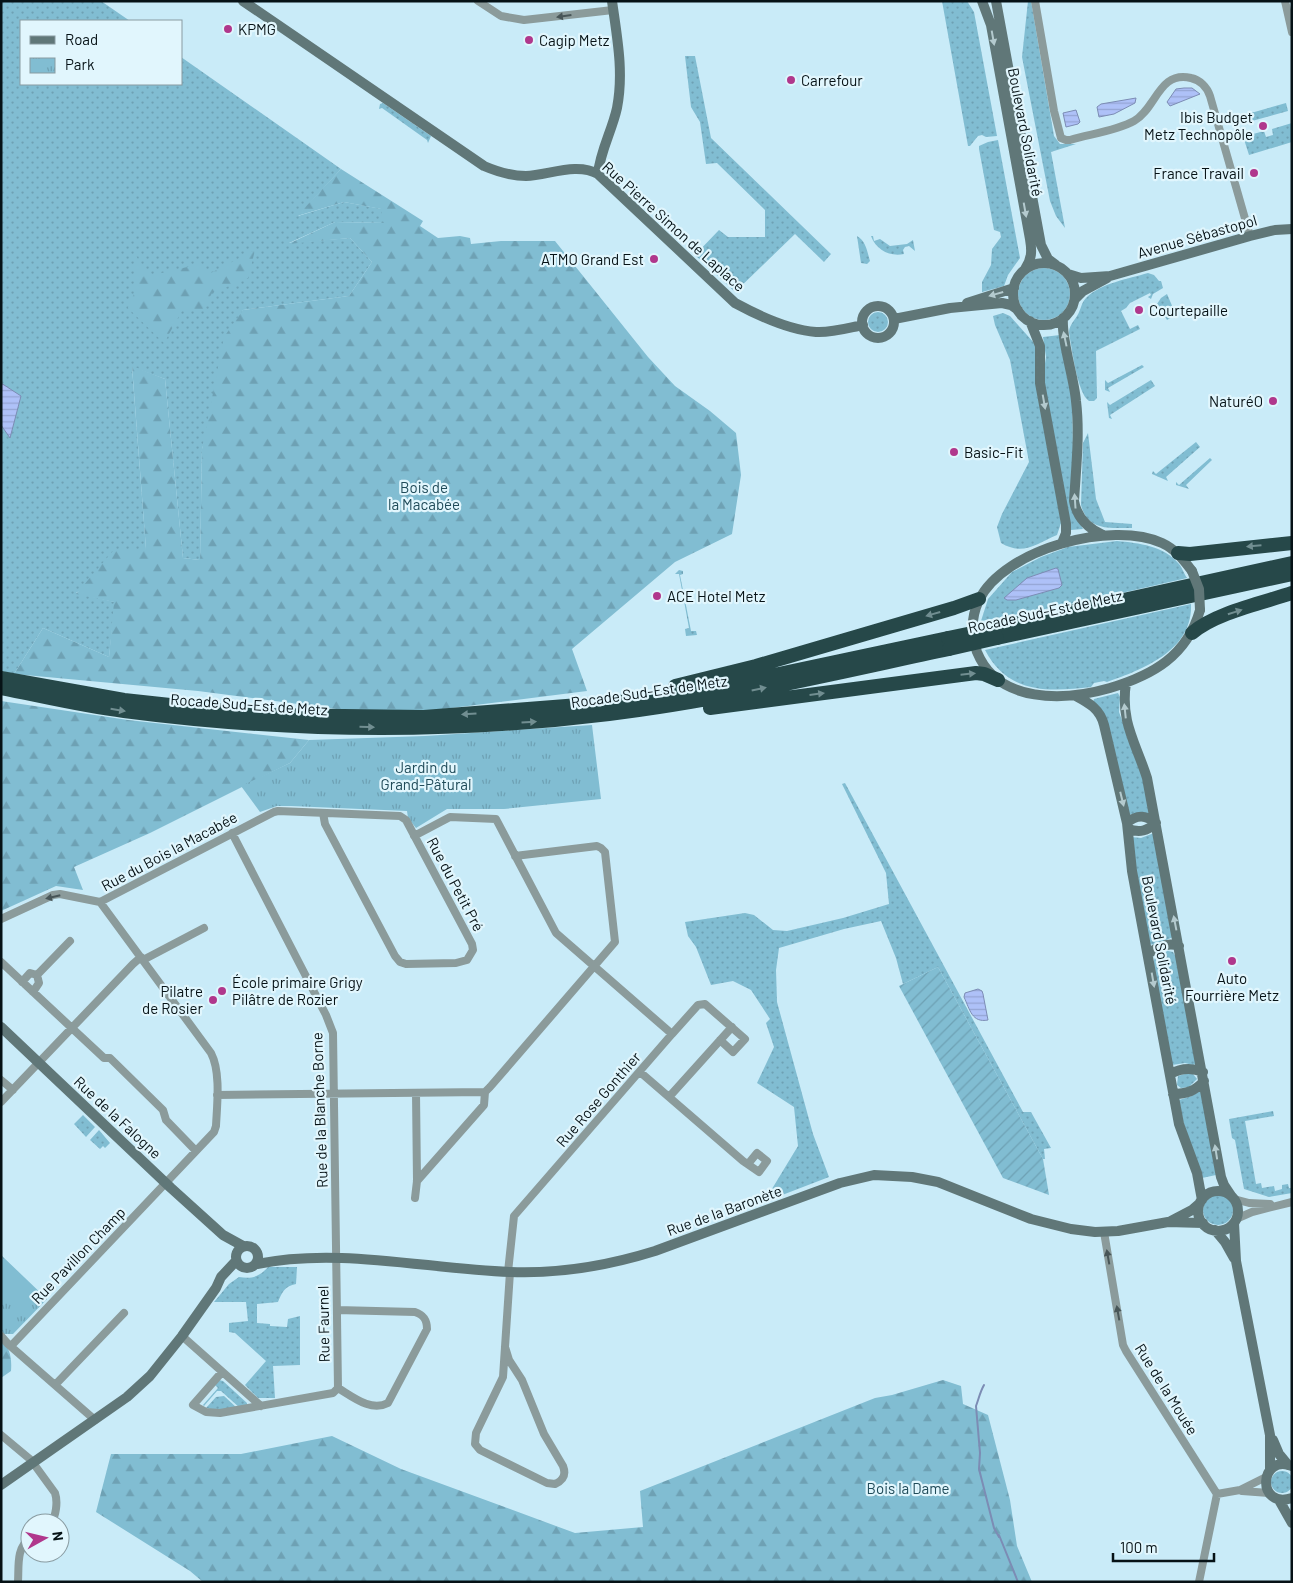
<svg xmlns="http://www.w3.org/2000/svg" width="1293" height="1583" viewBox="0 0 1293 1583" font-family="Barlow,sans-serif">
  <style>
    .grass { fill: url(#grass-dots) }
    .forest { fill: url(#forest-firs) }
    .park { fill: url(#park-tufts) }
    .garden { fill: url(#garden-furrows) }
    .pitch { fill: #81bdd2 }
    .water { fill: url(#water-rules); stroke: #7c8cb4 }
    .lines { fill: none; stroke-linecap: round; stroke-linejoin: round }
    .stream { stroke: #7c8cb4; stroke-width: 2 }
    .street { stroke: #8b9b9b; stroke-width: 8 }
    .secondary { stroke: #607778; stroke-width: 10 }
    .highway { stroke: #264849; stroke-width: 14 }
    .secondary-bridge { stroke: #607778; stroke-width: 10 }
    .highway-bridge { stroke: #264849; stroke-width: 14 }
    .oneway { fill: #485658 }
    .oneway2 { fill: #b4cace }
    .oneway3 { fill: #718e91 }
    .poi-dot { fill: #b0378c; stroke: #e1f6fd; stroke-width: 2 }
    .labels { text-anchor: middle; dominant-baseline: central; stroke-width: 4.5; stroke-linejoin: round; paint-order: stroke }
    .poi-label { font-size: 15px; fill: #061216; stroke: #e1f6fd; text-anchor: start }
    .street-label { font-size: 15px; fill: #061216; stroke: #e1f6fd }
    .park-label { font-size: 15px; fill: #204b59; stroke: #e1f6fd }
  </style>
  <defs>
    <pattern id="grass-dots" width="8" height="8" patternUnits="userSpaceOnUse" patternTransform="scale(1.25)"><rect width="8" height="8" fill="#81bdd2"/><path d="M2 2h.1M6 6h.1" fill="none" stroke="#6ea1b4" stroke-width="1.8" stroke-linecap="round"/></pattern>
    <pattern id="forest-firs" width="22" height="20" patternUnits="userSpaceOnUse" patternTransform="scale(1.25)"><rect width="22" height="20" fill="#81bdd2"/><path d="M5 1l3.5 6h-7zM16 11l3.5 6h-7z" fill="#6ea1b4"/></pattern>
    <pattern id="park-tufts" width="24" height="20" patternUnits="userSpaceOnUse" patternTransform="scale(1.25)"><rect width="24" height="20" fill="#81bdd2"/><path d="M3 7l-1-3M5 7V3M7 7l1-3M15 17l-1-3M17 17v-4M19 17l1-3" fill="none" stroke="#6ea1b4"/></pattern>
    <pattern id="garden-furrows" width="10" height="10" patternUnits="userSpaceOnUse" patternTransform="scale(1.25)"><rect width="10" height="10" fill="#81bdd2"/><path d="M-1 1l2-2M0 10L10 0M9 11l2-2" fill="none" stroke="#6ea1b4"/></pattern>
    <pattern id="water-rules" width="6" height="5" patternUnits="userSpaceOnUse" patternTransform="scale(1.25)"><rect width="6" height="5" fill="#aec1f8"/><path d="M0 2.5h6" fill="none" stroke="#94a5d4"/></pattern>
  </defs>
  <rect width="100%" height="100%" fill="#c9ebf8"/>
  <!-- grass -->
  <path class="grass" d="M1 1H101L130 21H21V84H181V57L341 169 298 216 344 202 382 209 385 223 335 222 289 243 350 238 372 262 349 296 243 310 202 449 200 560 183 558 165 379 132 367 146 549 76 593 115 602 109 657 43 628 14 674 1 671Z
    M942 1H967L974 12 997 136 986 137 982 135 978 136 970 146H968Z
    M1028 1H1031L1054 136 1060 144H1076L1051 152 1065 228 1056 216 1050 201 1022 57Z
    M685 56H695L711 138 831 254 824 262 795 234 735 292 695 255 719 230 728 237H765V210L717 163 706 164 700 122 691 107Z
    M383 103 431 136 428 143 427 140 382 108 379 109 380 104Z
    M1286 103 1288 111 1252 121 1251 119 1246 121 1244 115Z
    M1292 123V142L1249 155 1242 133 1244 132 1246 136 1264 131 1266 137 1273 135 1272 129Z
    M998 140 1020 258 1008 275 1004 286 982 292V282L991 265 992 249 1001 237 1000 232 994 230 979 149V146L988 142Z
    M857 236C866 241 867 251 870 261L867 264 861 263Z
    M871 236H873L874 241 880 239 890 246 907 244 913 240 915 251 909 246 905 247 903 250 904 254C890 257 876 250 871 236Z
    M1018 294a26 26 0 1 1 52 0a26 26 0 1 1-52 0Z
    M1148 273 1154 275 1159 281H1161L1163 288 1153 294 1151 299 1148 297 1151 295 1150 293 1130 303 1126 308 1121 311 1130 329 1138 325 1140 329 1096 351 1097 398 1094 401H1089C1077 393 1072 348 1069 333 1069 326 1073 322 1077 316 1081 310 1081 303 1086 298 1101 283 1128 279 1148 273Z
    M1167 294 1176 315 1167 320 1157 304 1161 298Z
    M868 322a10 10 0 1 1 20 0a10 10 0 1 1-20 0Z
    M1003 313 1010 316 1035 344 1061 523 1057 535C1036 544 1023 556 1001 543L997 527 1002 514 1029 462 1010 360 995 325 993 316Z
    M1060 335 1072 395 1073 454 1071 506 1083 529 1071 530 1043 376 1046 357 1043 337Z
    M1142 365 1144 367 1108 388 1110 392 1105 390V380L1108 383Z
    M1151 380 1155 386 1110 415 1112 419 1109 418 1107 402 1110 405Z
    M1088 433 1096 499 1105 522 1132 524V528C1109 528 1088 531 1081 505L1083 443Z
    M1196 442 1200 447 1166 477 1168 481 1152 474 1153 471 1156 474Z
    M1210 458 1212 460 1186 485 1189 489 1176 485V482L1179 485Z
    M1117 541C1139 543 1164 546 1179 564 1182 567 1184 574 1187 578L1082 602 981 621 988 599 1012 572 1041 557 1068 547Z
    M679 570 683 571V574L680 575 691 631H696L697 635 686 636 685 629 689 628 679 574H675Z
    M1191 604C1193 650 1144 669 1107 682L1104 681 1094 683 1091 687C1048 692 1008 694 985 650Z
    M1118 693 1120 697 1119 712 1143 778 1150 814 1138 813 1128 815 1093 702 1094 699Z
    M845 783 1023 1112H1031L1051 1148 1044 1149 1045 1159H1043L938 967 903 984 896 958 881 921 844 929 779 948 776 970 777 1002 813 1134 829 1177 764 1202 798 1146 794 1107 757 1083 774 1047 766 1023 770 1019 751 990 733 981 711 985 696 947 688 936 685 922 745 913 754 915 773 930 787 931 843 918 889 904 886 873 842 784Z
    M1154 833 1173 937 1155 945 1149 944 1134 860 1131 837 1141 838Z
    M1168 951 1173 952 1177 959 1197 1063 1193 1065 1185 1063 1172 1065 1153 962 1158 952Z
    M1188 1073 1193 1074 1197 1079 1189 1087 1181 1088 1177 1085 1178 1076Z
    M1201 1090 1216 1175 1202 1178 1183 1121 1179 1100 1192 1096Z
    M1273 1111 1274 1116 1245 1121 1256 1184 1261 1183 1262 1188 1274 1186 1275 1191 1282 1189V1185L1288 1184 1289 1188H1292V1193L1269 1197 1244 1189 1235 1140 1232 1138 1229 1119Z
    M83 1115 95 1127 86 1137 74 1124Z
    M99 1130 110 1143 105 1148 103 1146 100 1149 90 1140Z
    M1203 1210a15 15 0 1 1 30 0a15 15 0 1 1-30 0Z
    M268 1267H297L296 1284C285 1286 282 1292 278 1302L257 1304V1323L270 1324V1326L287 1327 288 1319 300 1316V1365L273 1366 275 1398H258L245 1385 266 1361 235 1333 229 1332V1323L248 1321 246 1302H214L229 1284 239 1277C252 1279 259 1277 268 1267Z
    M219 1380 223 1381 247 1403V1406L240 1408 221 1391H217L204 1406 203 1405 218 1388 214 1384Z
    M224 1396 237 1408 219 1411 206 1408 216 1397Z
    M1271 1482a11 11 0 1 1 22 0a11 11 0 1 1-22 0Z"/>
  <!-- forest -->
  <path class="forest" d="M341 169 423 221 420 226 438 238 460 236 470 238 471 244 501 241H555L648 357 675 386 710 411 736 433 741 475 732 534 675 562 572 649 587 691 435 710H344L198 691 14 674 43 628 109 657 114 602 76 594 113 551 146 549 132 366 165 379 183 558 200 560 202 449 224 337 243 310 349 296 372 262 350 238 288 244 335 222 384 223 381 209 344 202 297 216Z
    M255 250 248 278 212 293 203 309H183L164 343 128 308 136 289V256L149 276 200 264 207 275Z
    M1 701 128 720 309 740 290 763 150 833 74 867 83 890 56 886 1 911Z
    M1 1338C10 1349 12 1357 11 1371L1 1378Z
    M943 1380 961 1386 963 1404 988 1415 1010 1500 1017 1546 1032 1582H203L190 1571 96 1512 111 1454H241L332 1436 401 1469 575 1533 643 1527 640 1491 875 1398 892 1395Z"/>
  <!-- park -->
  <path class="park" d="M592 725 601 799 504 809H447L416 828 408 818 407 811 291 806H277L260 812 241 786 290 763 309 740 425 736Z
    M1 1255 47 1299 13 1334H4L1 1330Z"/>
  <!-- garden -->
  <path class="garden" d="M938 967 1043 1159 1049 1195 1003 1178 899 986Z"/>
  <!-- pitch -->
  <path class="pitch" d="M7 1265 33 1290 20 1303 1 1285V1272Z"/>
  <!-- water -->
  <path class="water" d="M1184 88H1192L1200 94 1170 106 1167 102 1176 89Z
    M1136 98 1135 103 1114 114 1099 117 1097 107 1101 104Z
    M1076 110 1080 122 1078 124 1066 127 1063 113Z
    M1 383 21 396 10 438 1 425Z
    M1056 568 1058 569 1062 585 1059 588 1016 600H1007L1004 598 1027 578Z
    M978 989 982 991 983 994 988 1020C972 1023 970 1010 964 997L965 993Z"/>
  <g class="lines">
    <!-- stream -->
    <path class="stream" d="M984 1385C980 1392 979 1398 976 1406L980 1453 979 1469 994 1528 999 1537V1535L1018 1582"/>
    <!-- street -->
    <path class="street" d="M478 1 501 16 524 20 613 10
      M1035 1 1054 111 1061 138 1066 140H1070C1090 134 1116 131 1134 121 1156 109 1159 70 1191 78 1200 80 1207 87 1210 96L1250 236
      M1285 1 1292 32
      M232 833 326 1015 333 1033 338 1388
      M414 836 450 817 496 819 556 933 672 1034 514 1216 508 1272
      M1 919 53 895 60 894 100 902 274 812 278 811 400 816 406 820 472 944 473 950 467 960 456 963 406 964 400 962 395 956 325 824 323 813
      M143 960 204 928
      M1 962 104 1058H110L163 1110 166 1120 196 1151
      M37 975 70 941
      M22 982 30 973 37 975 39 983 33 992
      M672 1034 698 1005 705 1004 745 1039 733 1052 720 1040
      M640 1072 743 1161 759 1172 767 1161 757 1153 748 1164
      M1 1080 13 1090
      M217 1095 485 1092
      M669 1097 732 1027
      M1 1102 133 964 141 957
      M417 1181 484 1105 485 1092 490 1087 615 942 605 852 601 848 597 846 515 856
      M415 1198 417 1181 416 1093
      M1234 1199 1249 1203 1270 1204
      M1236 1219 1252 1212 1292 1202
      M1104 1232 1123 1345 1126 1351 1217 1494 1199 1582
      M337 1310 415 1312C424 1315 427 1320 427 1329L388 1403C371 1412 353 1397 338 1388
      M1 1336 8 1344 95 1420
      M182 1336 261 1406
      M11 1346 196 1151 214 1132 216 1126C217 1105 221 1072 211 1053L100 902
      M505 1347 509 1360 522 1380 544 1434 563 1466C566 1474 564 1480 555 1484L547 1483 480 1450 475 1444 476 1433 503 1377 510 1272
      M222 1372 193 1405 206 1412 220 1413 333 1393 338 1388
      M55 1385 124 1313
      M1 1435 31 1460 55 1493C58 1502 56 1516 51 1523
      M1242 1491 1269 1493
      M1217 1494 1240 1490 1266 1477
      M18 1582C19 1566 16 1548 30 1538"/>
    <!-- secondary -->
    <path class="secondary" d="M243 1 484 166C498 172 511 176 526 176 549 175 577 162 598 174L735 303C759 316 789 330 816 332 831 333 848 328 863 325
      M982 1 991 25 1030 239C1032 251 1032 259 1025 269
      M996 1 1041 245 1048 259 1056 265
      M598 174C600 151 612 131 617 108 624 72 617 37 612 1
      M1013 294a31 31 0 1 1 62 0a31 31 0 1 1-62 0Z
      M1068 274 1081 278 1110 276 1250 236 1275 230 1292 229
      M1075 299 1083 291 1107 278
      M967 303 1014 288
      M862 322a16 16 0 1 1 32 0a16 16 0 1 1-32 0Z
      M1063 318C1061 340 1074 377 1076 401 1080 434 1076 468 1074 501 1077 518 1087 528 1103 535
      M894 319 950 308 1002 303 1011 305 1018 310
      M1030 321 1040 346V383L1066 524V533L1062 543
      M1192 571C1183 559 1175 549 1162 543 1112 520 1004 549 979 600 971 617 971 635 977 652 998 704 1065 701 1110 688 1153 675 1187 656 1200 610
      M1126 683C1120 722 1136 743 1147 778L1221 1177 1224 1185 1232 1197
      M1076 696C1089 703 1100 709 1104 725L1127 823 1132 871 1179 1124 1197 1173 1202 1200
      M1127 823C1137 814 1146 815 1156 823
      M1128 829C1140 833 1147 831 1156 823
      M1148 954C1157 947 1168 942 1179 946
      M1 1027 171 1188 223 1235 243 1246
      M1170 1074C1181 1068 1191 1067 1203 1072
      M1173 1094C1187 1094 1195 1091 1204 1081
      M1198 1211a20 20 0 1 1 40 0a20 20 0 1 1-40 0Z
      M1171 1221 1192 1210 1200 1203
      M1234 1223 1236 1261 1270 1435V1470
      M1215 1230 1225 1242 1234 1258
      M236 1257a11 11 0 1 1 22 0a11 11 0 1 1-22 0Z
      M257 1264C339 1247 427 1269 510 1272 560 1274 607 1266 655 1251L840 1183 874 1175 912 1177 938 1182 1031 1219 1071 1229 1095 1232 1118 1231 1168 1222 1203 1223
      M1273 1440 1279 1454 1288 1465
      M1292 1466C1259 1453 1256 1510 1292 1498
      M1 1485 127 1397 150 1376 182 1336 216 1288 221 1277 236 1261
      M1279 1500 1292 1523"/>
    <!-- highway -->
    <path class="highway" d="M1178 553 1190 554 1292 543
      M996 628 1292 563
      M1192 633C1215 613 1262 603 1292 593
      M997 638 1292 574
      M1 678 124 700 263 715 424 717 643 700 713 688 948 638
      M675 686 756 666 954 608 979 599
      M1 688C42 696 83 706 124 711 285 732 448 734 609 714 724 700 836 673 949 649
      M710 708 976 673 984 674 998 680"/>
    <!-- secondary-bridge -->
    <path class="secondary-bridge" d="M1192 571 1199 589 1200 610"/>
    <!-- highway-bridge -->
    <path class="highway-bridge" d="M948 638 996 628
      M949 649 997 638"/>
  </g>
  <!-- one-way arrows -->
  <defs><path id="oneway-solid" d="M-6-.8H1V-3.2L6.5 0L1 3.2V.8H-6Z" transform="scale(1.25)"/></defs>
  <g class="oneway">
    <use href="#oneway-solid" transform="translate(564 16) rotate(172)"/>
    <use href="#oneway-solid" transform="translate(53 897) rotate(167)"/>
    <use href="#oneway-solid" transform="translate(1108 1257) rotate(-100)"/>
    <use href="#oneway-solid" transform="translate(1118 1313) rotate(-100)"/>
  </g>
  <g class="oneway2">
    <use href="#oneway-solid" transform="translate(993 38) rotate(80)"/>
    <use href="#oneway-solid" transform="translate(1025 210) rotate(80)"/>
    <use href="#oneway-solid" transform="translate(996 294) rotate(164)"/>
    <use href="#oneway-solid" transform="translate(1065 339) rotate(-102)"/>
    <use href="#oneway-solid" transform="translate(1044 402) rotate(80)"/>
    <use href="#oneway-solid" transform="translate(1075 501) rotate(-94)"/>
    <use href="#oneway-solid" transform="translate(1125 711) rotate(-96)"/>
    <use href="#oneway-solid" transform="translate(1122 799) rotate(76)"/>
    <use href="#oneway-solid" transform="translate(1175 923) rotate(-101)"/>
    <use href="#oneway-solid" transform="translate(1153 980) rotate(80)"/>
    <use href="#oneway-solid" transform="translate(1216 1152) rotate(-99)"/>
  </g>
  <g class="oneway3">
    <use href="#oneway-solid" transform="translate(1254 546) rotate(175)"/>
    <use href="#oneway-solid" transform="translate(1235 612) rotate(-18)"/>
    <use href="#oneway-solid" transform="translate(933 614) rotate(164)"/>
    <use href="#oneway-solid" transform="translate(968 674) rotate(-6)"/>
    <use href="#oneway-solid" transform="translate(759 689) rotate(-12)"/>
    <use href="#oneway-solid" transform="translate(817 694) rotate(-7)"/>
    <use href="#oneway-solid" transform="translate(118 710) rotate(9)"/>
    <use href="#oneway-solid" transform="translate(469 714) rotate(176)"/>
    <use href="#oneway-solid" transform="translate(529 722) rotate(-4)"/>
    <use href="#oneway-solid" transform="translate(367 727) rotate(1)"/>
  </g>
  <!-- markers -->
  <g class="poi-dot">
    <circle cx="228" cy="29" r="5"/>
    <circle cx="529" cy="40" r="5"/>
    <circle cx="791" cy="80" r="5"/>
    <circle cx="1263" cy="126" r="5"/>
    <circle cx="1254" cy="173" r="5"/>
    <circle cx="654" cy="259" r="5"/>
    <circle cx="1139" cy="310" r="5"/>
    <circle cx="1273" cy="401" r="5"/>
    <circle cx="954" cy="452" r="5"/>
    <circle cx="657" cy="596" r="5"/>
    <circle cx="1232" cy="961" r="5"/>
    <circle cx="222" cy="991" r="5"/>
    <circle cx="213" cy="1000" r="5"/>
  </g>
  <g class="labels">
    <!-- poi labels -->
    <g class="poi-label">
      <text x="238" y="29">KPMG</text>
      <text x="539" y="40">Cagip Metz</text>
      <text x="801" y="80">Carrefour</text>
      <text x="1253" y="117" text-anchor="end">Ibis Budget<tspan x="1253" dy="17">Metz Technopôle</tspan></text>
      <text x="1244" y="173" text-anchor="end">France Travail</text>
      <text x="644" y="259" text-anchor="end">ATMO Grand Est</text>
      <text x="1149" y="310">Courtepaille</text>
      <text x="1263" y="401" text-anchor="end">NaturéO</text>
      <text x="964" y="452">Basic-Fit</text>
      <text x="667" y="596">ACE Hotel Metz</text>
      <text x="1232" y="978" text-anchor="middle">Auto<tspan x="1232" dy="17">Fourrière Metz</tspan></text>
      <text x="232" y="982">École primaire Grigy<tspan x="232" dy="17">Pilâtre de Rozier</tspan></text>
      <text x="203" y="991" text-anchor="end">Pilatre<tspan x="203" dy="17">de Rosier</tspan></text>
    </g>
    <!-- street labels -->
    <g class="street-label">
      <text transform="translate(1026 132) rotate(79)">Boulevard Solidarité</text>
      <text transform="translate(674 226) rotate(42)">Rue Pierre Simon de Laplace</text>
      <text transform="translate(1197 236) rotate(-16)">Avenue Sébastopol</text>
      <text transform="translate(1045 611) rotate(-12)">Rocade Sud-Est de Metz</text>
      <text transform="translate(649 691) rotate(-8)">Rocade Sud-Est de Metz</text>
      <text transform="translate(249 704) rotate(4)">Rocade Sud-Est de Metz</text>
      <text transform="translate(169 851) rotate(-28)">Rue du Bois la Macabée</text>
      <text transform="translate(456 884) rotate(62)">Rue du Petit Pré</text>
      <text transform="translate(1160 940) rotate(79)">Boulevard Solidarité</text>
      <text transform="translate(598 1099) rotate(-49)">Rue Rose Gonthier</text>
      <text transform="translate(319 1110) rotate(-92)">Rue de la Blanche Borne</text>
      <text transform="translate(118 1117) rotate(43)">Rue de la Falogne</text>
      <text transform="translate(724 1210) rotate(-20)">Rue de la Baronète</text>
      <text transform="translate(78 1255) rotate(-46)">Rue Pavillon Champ</text>
      <text transform="translate(323 1324) rotate(-91)">Rue Faurnel</text>
      <text transform="translate(1167 1389) rotate(58)">Rue de la Mouée</text>
    </g>
    <!-- park labels -->
    <g class="park-label">
      <text x="424" y="487">Bois de<tspan x="424" dy="17">la Macabée</tspan></text>
      <text x="426" y="767">Jardin du<tspan x="426" dy="17">Grand-Pâtural</tspan></text>
      <text x="908" y="1488">Bois la Dame</text>
    </g>
  </g>
  <!-- border -->
  <rect width="1293" height="1583" fill="none" stroke="#061216" stroke-width="5"/>
  <!-- legend -->
  <rect x="20" y="20" width="162" height="65" fill="#e1f6fd" stroke="#899ba1"/>
  <rect x="30" y="36" width="25" height="8" fill="#607778" stroke="#899ba1"/>
  <text x="65" y="45" font-size="15" fill="#061216">Road</text>
  <rect x="30" y="58" width="25" height="15" fill="url(#park-tufts)" stroke="#899ba1"/>
  <text x="65" y="70" font-size="15" fill="#061216">Park</text>
  <!-- north arrow -->
  <g transform="translate(45 1538) rotate(82)"><circle r="24" fill="#e1f6fd" stroke="#899ba1"/>
  <path d="M0-4L9 19L0 12L-9 19Z" fill="#b0378c"/>
  <text y="-8" font-size="14" font-weight="bold" text-anchor="middle" fill="#061216">N</text>
  </g>
  <!-- scale -->
  <path d="M1113 1553v8h101v-8" fill="none" stroke="#061216" stroke-width="2.5"/>
  <text x="1120" y="1553" font-size="15" fill="#061216" stroke="#e1f6fd" stroke-width="4" paint-order="stroke">100 m</text>
</svg>
